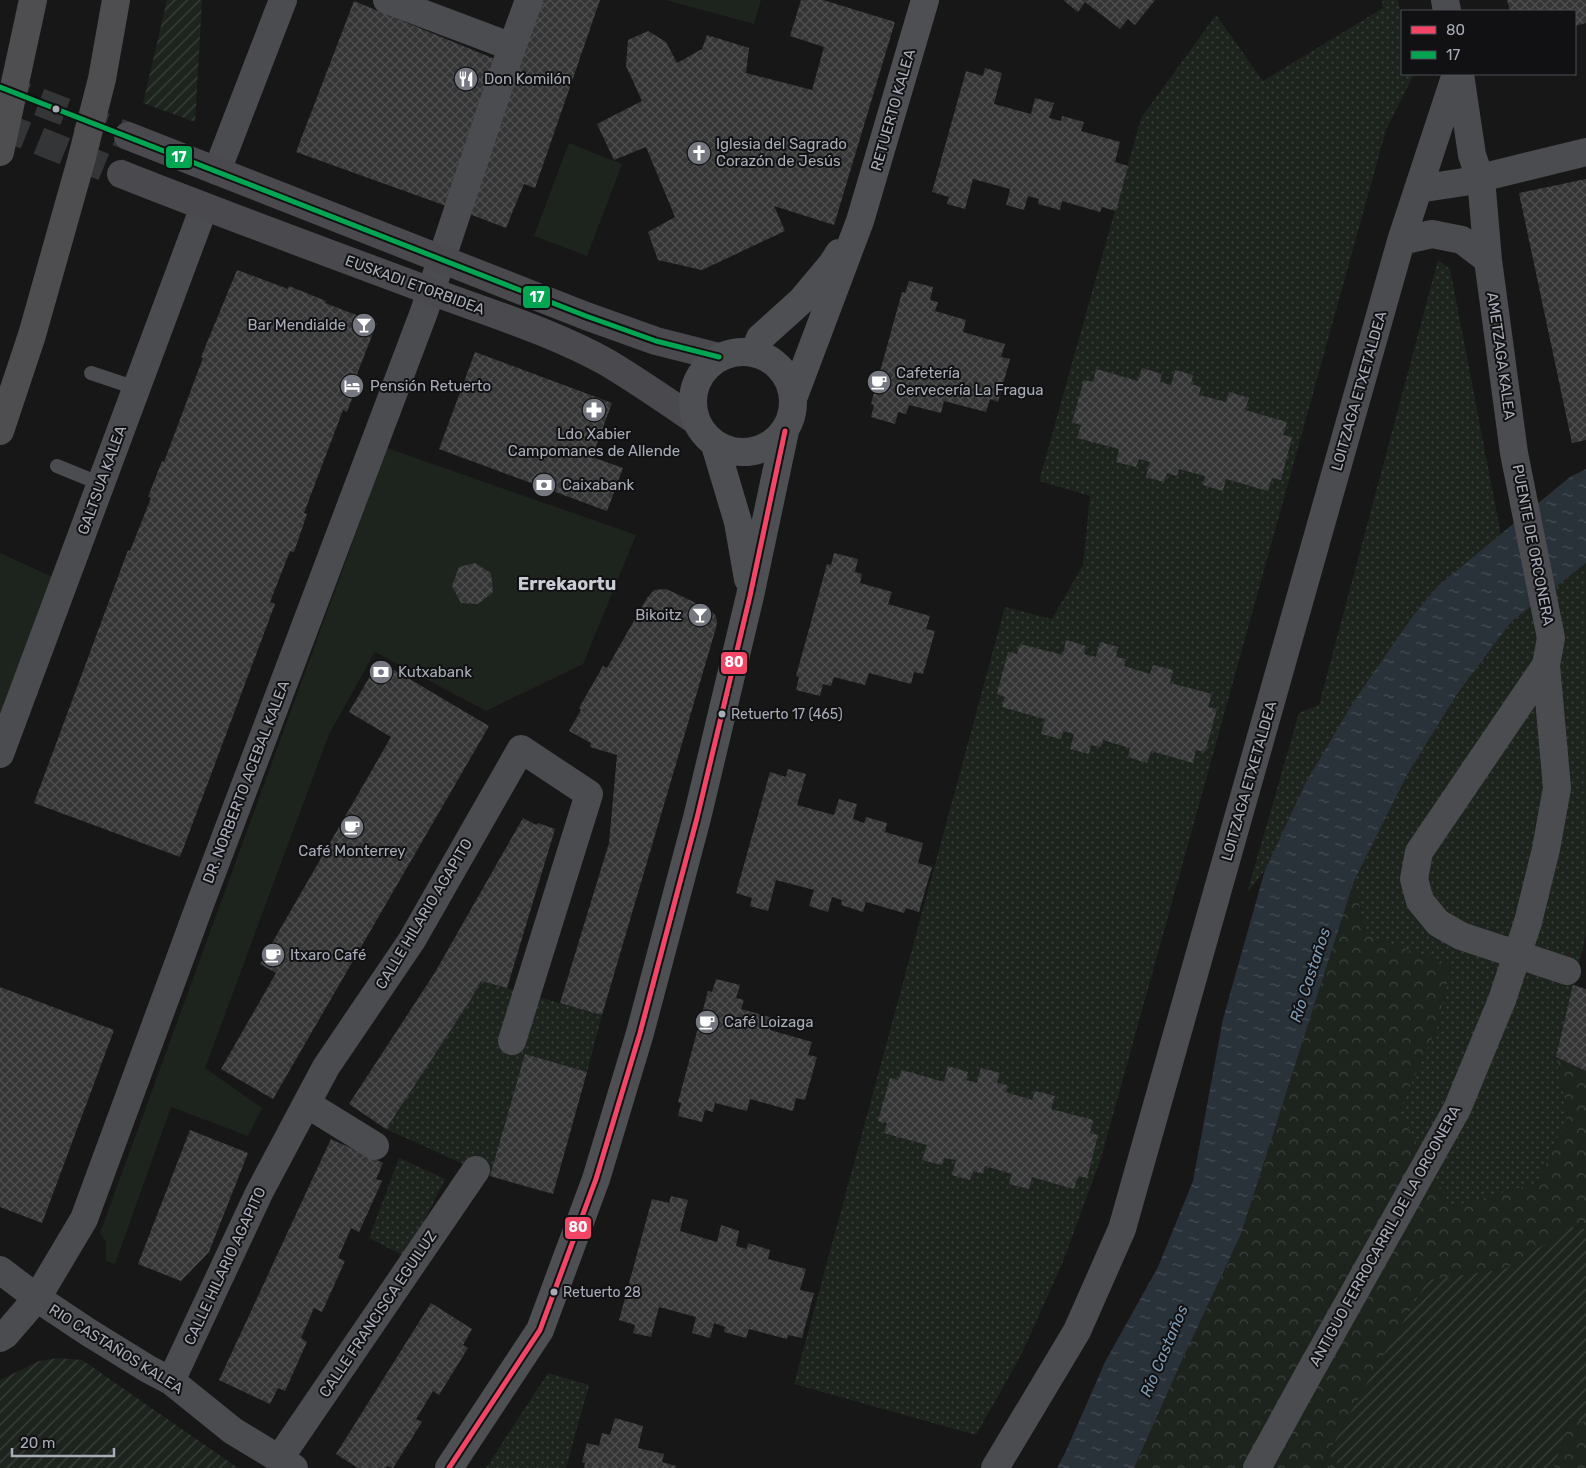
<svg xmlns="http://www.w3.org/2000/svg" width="1586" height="1468" viewBox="0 0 1586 1468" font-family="Rubik,sans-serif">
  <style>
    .grass { fill: url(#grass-dots) }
    .forest { fill: url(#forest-crowns) }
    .park { fill: #1d241e }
    .garden { fill: url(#garden-furrows) }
    .water { fill: url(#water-ripples) }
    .building { fill: url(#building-cross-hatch) }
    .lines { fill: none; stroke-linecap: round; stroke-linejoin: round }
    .secondary-tunnel { stroke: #343537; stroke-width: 28; stroke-dasharray: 28 14; stroke-linecap: butt }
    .lane { stroke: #4b4c50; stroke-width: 14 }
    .street { stroke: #4b4c50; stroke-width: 28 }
    .secondary { stroke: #4a4a4e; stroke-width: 28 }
    .primary { stroke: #4d4f52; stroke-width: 28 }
    .street-bridge { stroke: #4b4c50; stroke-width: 28 }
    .highway-bridge { stroke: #4e4e51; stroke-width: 28 }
    .bus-1-casing { stroke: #111113; stroke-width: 9 }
    .bus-2-casing { stroke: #111113; stroke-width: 9 }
    .bus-1 { stroke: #f34667; stroke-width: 5 }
    .bus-2 { stroke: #00a651; stroke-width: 5 }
    .bus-dot { fill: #a8adb8; stroke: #111113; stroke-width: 2 }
    .labels { text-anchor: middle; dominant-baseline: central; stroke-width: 4; stroke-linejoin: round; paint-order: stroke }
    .bus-label { font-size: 14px; fill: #a8adb8; stroke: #111113; text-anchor: start }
    .poi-label { font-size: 15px; fill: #a8adb8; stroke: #111113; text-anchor: start }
    .street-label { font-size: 15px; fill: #a8adb8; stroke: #111113 }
    .water-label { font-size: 16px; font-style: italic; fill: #7f9bb3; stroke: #111113 }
    .quarter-label { font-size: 18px; font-weight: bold; fill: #c9ccd4; stroke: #111113 }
    .line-badge { stroke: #111113; stroke-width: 2 }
    .badge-label { font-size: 14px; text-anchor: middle; font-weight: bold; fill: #fff }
  </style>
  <defs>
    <pattern id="grass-dots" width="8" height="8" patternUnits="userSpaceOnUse" patternTransform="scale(1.25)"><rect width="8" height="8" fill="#1d241e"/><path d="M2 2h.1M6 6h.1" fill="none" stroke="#3b413d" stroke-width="1.8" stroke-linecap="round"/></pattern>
    <pattern id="forest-crowns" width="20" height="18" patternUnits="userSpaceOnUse" patternTransform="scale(1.25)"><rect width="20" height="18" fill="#1d241e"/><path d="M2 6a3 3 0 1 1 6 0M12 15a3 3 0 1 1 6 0" fill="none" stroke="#3b413d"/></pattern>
    <pattern id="garden-furrows" width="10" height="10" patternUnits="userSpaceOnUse" patternTransform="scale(1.25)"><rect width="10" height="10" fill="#1d241e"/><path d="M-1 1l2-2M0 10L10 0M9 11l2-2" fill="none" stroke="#3b413d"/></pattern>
    <pattern id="water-ripples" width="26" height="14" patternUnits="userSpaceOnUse" patternTransform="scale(1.25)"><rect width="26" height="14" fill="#2a3239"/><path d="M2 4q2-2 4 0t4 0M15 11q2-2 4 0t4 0" fill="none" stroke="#464d54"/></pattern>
    <pattern id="building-cross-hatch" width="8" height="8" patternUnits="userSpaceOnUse" patternTransform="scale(1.25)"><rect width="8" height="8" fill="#353536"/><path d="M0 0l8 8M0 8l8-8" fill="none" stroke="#4f5051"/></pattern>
  </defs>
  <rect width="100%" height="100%" fill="#171717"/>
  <!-- grass -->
  <path class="grass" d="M1382 0H1398L1402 20V74H1414L1386 130 1101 1158 1062 1264 1020 1357 976 1435 794 1384 1005 607 1052 619 1083 565 1090 496 1039 481 1141 118 1216 15 1263 81 1383 8Z
    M1438 260 1450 269 1501 535 1491 543 1305 784 1265 870 1247 893 1299 713 1319 705Z
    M1586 563V935L1556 1057 1568 1115 1537 1183 1451 1207 1399 1111 1437 1027 1451 965 1366 935 1354 881 1407 775 1457 694 1511 622Z
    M481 981 602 1015 587 1072 525 1054 490 1176 386 1129 471 999Z
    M399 1158 445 1179 406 1257 369 1238Z
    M548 1373 589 1385 566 1468H486Z"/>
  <!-- forest -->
  <path class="forest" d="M1354 881 1366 935 1451 965 1437 1027 1399 1111 1451 1207 1537 1183 1568 1115 1556 1057 1586 1071V1229L1572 1227 1505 1269 1428 1280 1368 1381 1328 1453 1342 1468H1134L1178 1369 1241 1234Z
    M1569 1419 1586 1422V1468H1554Z"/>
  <!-- park -->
  <path class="park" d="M666 0H761L754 24Z
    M569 143 622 164 587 256 534 236Z
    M387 448 636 535 583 664 486 711 375 652 329 734 205 1068 262 1108 248 1136 171 1107 115 1264 106 1261V1242L100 1233Z
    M0 553 59 580 0 735Z"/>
  <!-- garden -->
  <path class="garden" d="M167 0H202L195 122 143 103Z
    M1572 1227 1586 1229V1422L1569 1419 1554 1468H1342L1328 1453 1368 1381 1428 1280 1505 1269Z
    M58 1358 82 1360 238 1468H0V1380L39 1361Z"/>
  <!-- water -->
  <path class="water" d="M1586 469V563L1511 622 1457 694 1407 775 1354 881 1241 1234 1178 1369 1134 1468H1057L1066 1451 1105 1362 1158 1267 1193 1181 1223 1019 1265 870 1305 784 1354 701 1413 616 1438 586 1570 477Z"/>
  <!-- building -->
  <path class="building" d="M537 0H600L535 188 524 184 506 228 459 210Z
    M801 0H823L895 22 834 225 774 206 785 231 702 270 658 260 648 232 675 217 646 147 614 160 597 124 642 101 626 66 628 40 648 31 666 42 677 63 702 49 707 35 749 48 746 73 812 90 824 47 790 36Z
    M1063 0H1155L1135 25 1128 19 1120 29 1085 2 1078 12Z
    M1507 0H1586V23L1575 26V11H1510Z
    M354 1 502 62 449 207 296 152Z
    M985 68 1002 73 994 104 1031 114 1035 98 1054 103 1049 118 1061 121 1062 116 1084 122 1081 131 1120 142 1115 162 1128 166 1116 211 1102 207 1100 212 1062 201 1060 210 1038 204 1039 199 1028 196 1024 210 1006 205 1010 189 973 179 965 209 947 204 949 197 932 192 966 71 983 76Z
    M1586 179V440L1572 443 1519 193Z
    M237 270 288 289 289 286 326 301 325 303 377 323 357 374 359 375 351 395 353 396 347 412 343 410 304 513 307 514 294 552 290 551 270 602 275 604 180 857 34 803 128 550 130 551 151 498 148 497 162 461 164 462 203 358 201 357Z
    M909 281 933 287 930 300 938 302 935 311 966 320 963 332 1005 344 1001 357 1010 359 998 402 990 399 986 412 944 401 941 413 909 405 906 414 898 412 895 424 871 417 874 405 871 404 902 292 905 293Z
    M475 352 612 403 592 457 623 468 607 511 439 449Z
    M1142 368 1162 374 1160 382 1171 385 1175 370 1193 375 1191 384 1201 387 1199 395 1226 402 1229 392 1249 398 1245 410 1287 422 1283 435 1292 437 1281 480 1272 478 1268 491 1226 479 1223 491 1203 485 1205 476 1179 469 1177 476 1167 473 1164 482 1146 477 1150 462 1139 459 1136 467 1116 462 1119 449 1077 438 1081 425 1072 422 1084 380 1093 382 1096 369 1138 381Z
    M834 553 858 559 855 572 862 574 860 583 892 592 888 604 930 616 926 629 935 631 923 674 914 672 911 684 869 673 865 685 834 677 831 686 823 684 820 696 796 690 799 677 796 676 827 564 831 565Z
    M475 563 491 573 493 592 478 604 461 603 452 586 459 567Z
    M666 589 709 609 715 615 717 621 716 628 602 1015 560 1003 609 843 617 755 590 747 591 743 569 731 581 710 579 708 603 666 607 668 647 598 654 590Z
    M1066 640 1086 646 1084 654 1096 657 1100 642 1118 647 1116 657 1126 659 1124 666 1150 674 1153 665 1173 670 1170 683 1212 694 1208 707 1217 709 1205 752 1196 750 1193 763 1151 751 1147 763 1128 757 1130 748 1103 740 1101 747 1091 745 1089 754 1070 749 1074 734 1063 731 1061 739 1041 734 1045 719 1002 707 1005 697 997 694 1008 652 1017 654 1020 644 1063 655Z
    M379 661 489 726 273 1099 221 1069 276 973 260 964 391 737 349 712Z
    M788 769 806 774 797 805 834 815 839 799 857 804 853 819 864 823 866 817 887 823 885 832 923 843 918 863 932 867 919 912 906 908 904 913 866 902 863 912 841 905 842 900 832 897 828 912 809 906 814 890 776 880 768 911 750 906 752 898 736 893 770 772 786 777Z
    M523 818 536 825 538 823 555 829 507 988 481 981 471 999 386 1129 349 1104 434 974Z
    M716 979 740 985 736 998 744 1000 741 1009 773 1018 770 1030 812 1042 808 1055 817 1057 805 1100 796 1098 793 1111 750 1099 747 1111 715 1103 713 1112 705 1110 702 1122 678 1116 681 1103 678 1102 708 991 712 992Z
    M1573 985 1586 989V1071L1556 1057Z
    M0 987 114 1030 42 1223 0 1207Z
    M525 1054 587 1072 553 1194 490 1176Z
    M948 1066 968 1072 966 1080 977 1083 981 1068 1000 1073 997 1083 1007 1085 1006 1092 1032 1100 1035 1091 1055 1096 1051 1109 1093 1120 1090 1133 1098 1135 1087 1178 1078 1176 1074 1189 1032 1177 1029 1189 1009 1184 1012 1174 985 1166 983 1174 973 1171 970 1180 952 1175 956 1160 944 1158 942 1165 922 1160 927 1145 884 1133 887 1123 878 1121 890 1078 898 1080 902 1070 944 1082Z
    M190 1130 248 1153 209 1252 181 1281 138 1264Z
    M331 1139 383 1163 376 1179 382 1181 359 1232 351 1228 338 1258 345 1261 322 1312 314 1308 301 1338 307 1342 285 1391 278 1388 270 1404 219 1380Z
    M671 1196 688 1200 680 1231 717 1242 721 1225 739 1231 736 1246 747 1249 748 1243 770 1250 768 1259 806 1269 800 1290 814 1293 802 1338 788 1335 787 1339 749 1329 746 1338 724 1332 725 1327 714 1323 710 1338 692 1333 696 1317 659 1307 651 1337 633 1333 635 1325 619 1320 652 1199 669 1203Z
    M431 1303 472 1329 463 1345 468 1348 439 1395 433 1391 416 1419 422 1422 393 1468 387 1466 385 1468H358L336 1454Z
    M615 1418 643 1426 638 1448 664 1454 662 1462 676 1466 675 1468H584L585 1463 582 1462 587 1443 599 1446 602 1433 610 1435Z"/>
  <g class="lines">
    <!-- secondary-tunnel -->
    <path class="secondary-tunnel" d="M0 87 128 136
      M0 125 121 174"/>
    <!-- lane -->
    <path class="lane" d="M91 373 136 388
      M57 466 101 484"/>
    <!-- street -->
    <path class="street" d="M387 0 512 47 529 0
      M1445 0 1447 11
      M1460 74 1472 155 1480 178 1482 190 1488 260 1514 453 1551 638 1546 665 1557 788 1546 849 1528 922
      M217 171 283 0
      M1418 189 1464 182 1586 152
      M1401 241 1432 234 1462 240 1488 260
      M1546 665 1419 852 1414 879 1420 901 1438 923 1461 936 1567 971
      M0 754 204 207
      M307 1104 375 1146
      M0 1270 37 1298 88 1332 148 1369 171 1381 233 1431 294 1468
      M0 1338 5 1335 37 1298 84 1219 202 899 424 312 512 47
      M171 1381 259 1193 326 1067 412 940 521 749 589 794 512 1041
      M279 1459 476 1170
      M995 1468 1077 1331 1122 1229 1401 241 1456 74
      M1257 1468 1307 1377 1457 1109 1502 1000"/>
    <!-- secondary -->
    <path class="secondary" d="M128 136 586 316 656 341 719 357
      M121 174C222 214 323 251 425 289 486 312 551 331 608 363 638 381 667 401 696 421"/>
    <!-- primary -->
    <path class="primary" d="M693 402a50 50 0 1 1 100 0a50 50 0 1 1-100 0Z
      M754 352 760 338 801 301 832 264 839 253
      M794 396 860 221 925 0
      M715 445 738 522 748 579
      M449 1468 540 1330 596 1179 640 1033 697 818 750 596 785 431"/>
    <!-- street-bridge -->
    <path class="street-bridge" d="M1502 1000 1528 922"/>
    <!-- highway-bridge -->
    <path class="highway-bridge" d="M0 152 33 0
      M0 431 32 335 81 161 102 79 116 0"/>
    <!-- bus-1 casing -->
    <g class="bus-1-casing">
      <path id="bus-1" d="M449 1468 540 1330 596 1179 640 1033 697 818 750 596 785 431"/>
    </g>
    <!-- bus-2 casing -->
    <g class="bus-2-casing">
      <path id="bus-2" d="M0 87 586 316 656 341 719 357"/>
    </g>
    <!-- bus-1 -->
    <use href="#bus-1" class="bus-1"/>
    <!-- bus-2 -->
    <use href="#bus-2" class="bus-2"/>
  </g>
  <!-- icons -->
  <defs>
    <g id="restaurant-disc" transform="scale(1.25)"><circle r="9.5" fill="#757880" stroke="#111113"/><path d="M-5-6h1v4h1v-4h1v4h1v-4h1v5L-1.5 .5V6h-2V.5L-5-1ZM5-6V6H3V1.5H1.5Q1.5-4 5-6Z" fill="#fff"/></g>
    <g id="church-disc" transform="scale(1.25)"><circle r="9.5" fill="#757880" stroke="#111113"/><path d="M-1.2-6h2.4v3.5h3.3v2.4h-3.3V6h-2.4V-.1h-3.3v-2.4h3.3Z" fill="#fff"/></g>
    <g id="bar-disc" transform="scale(1.25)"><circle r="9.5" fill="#757880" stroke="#111113"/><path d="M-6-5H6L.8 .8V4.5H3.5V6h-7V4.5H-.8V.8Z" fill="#fff"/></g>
    <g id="cafe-disc" transform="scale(1.25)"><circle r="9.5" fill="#757880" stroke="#111113"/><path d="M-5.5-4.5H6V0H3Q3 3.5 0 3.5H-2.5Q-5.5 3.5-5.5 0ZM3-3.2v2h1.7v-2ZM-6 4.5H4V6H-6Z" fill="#fff"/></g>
    <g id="hotel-disc" transform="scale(1.25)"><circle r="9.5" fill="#757880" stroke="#111113"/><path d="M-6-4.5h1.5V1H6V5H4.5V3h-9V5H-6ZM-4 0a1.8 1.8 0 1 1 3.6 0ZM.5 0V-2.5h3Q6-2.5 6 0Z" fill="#fff"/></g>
    <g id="pharmacy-disc" transform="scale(1.25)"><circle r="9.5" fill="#757880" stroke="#111113"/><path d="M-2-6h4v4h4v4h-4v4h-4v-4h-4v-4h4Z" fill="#fff"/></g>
    <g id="bank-disc" transform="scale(1.25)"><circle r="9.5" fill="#757880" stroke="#111113"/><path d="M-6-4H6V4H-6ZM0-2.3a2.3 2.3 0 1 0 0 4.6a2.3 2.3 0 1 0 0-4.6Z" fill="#fff"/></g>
  </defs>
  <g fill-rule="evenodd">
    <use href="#restaurant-disc" x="466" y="79"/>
    <use href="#church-disc" x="699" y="153"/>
    <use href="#bar-disc" x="364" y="325"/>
    <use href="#cafe-disc" x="879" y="382"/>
    <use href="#hotel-disc" x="352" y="386"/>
    <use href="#pharmacy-disc" x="594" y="410"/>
    <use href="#bank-disc" x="544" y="485"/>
    <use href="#bar-disc" x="700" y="615"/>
    <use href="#bank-disc" x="381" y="672"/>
    <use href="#cafe-disc" x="352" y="827"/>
    <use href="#cafe-disc" x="273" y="955"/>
    <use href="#cafe-disc" x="707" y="1022"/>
  </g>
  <!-- markers -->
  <g class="bus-dot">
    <circle cx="56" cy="109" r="4.5"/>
    <circle cx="722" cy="714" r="4.5"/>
    <circle cx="554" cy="1292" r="4.5"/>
  </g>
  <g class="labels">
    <!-- bus labels -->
    <g class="bus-label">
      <text x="731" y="714">Retuerto 17 (465)</text>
      <text x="563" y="1292">Retuerto 28</text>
    </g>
    <!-- poi labels -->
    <g class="poi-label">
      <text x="484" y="79">Don Komilón</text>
      <text x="716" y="144">Iglesia del Sagrado<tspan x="716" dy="17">Corazón de Jesús</tspan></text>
      <text x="346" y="325" text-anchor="end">Bar Mendialde</text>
      <text x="896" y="373">Cafetería<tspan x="896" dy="17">Cervecería La Fragua</tspan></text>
      <text x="370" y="386">Pensión Retuerto</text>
      <text x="594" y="434" text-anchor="middle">Ldo Xabier<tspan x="594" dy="17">Campomanes de Allende</tspan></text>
      <text x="562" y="485">Caixabank</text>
      <text x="682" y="615" text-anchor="end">Bikoitz</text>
      <text x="398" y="672">Kutxabank</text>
      <text x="352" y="851" text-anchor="middle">Café Monterrey</text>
      <text x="290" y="955">Itxaro Café</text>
      <text x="724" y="1022">Café Loizaga</text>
    </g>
    <!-- street labels -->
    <g class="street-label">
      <text transform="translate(893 110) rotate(-74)">RETUERTO KALEA</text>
      <text transform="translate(415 285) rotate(20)">EUSKADI ETORBIDEA</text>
      <text transform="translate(1501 356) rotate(82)">AMETZAGA KALEA</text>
      <text transform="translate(1359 391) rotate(-74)">LOITZAGA ETXETALDEA</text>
      <text transform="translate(102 480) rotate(-70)">GALTSUA KALEA</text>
      <text transform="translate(1533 545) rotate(79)">PUENTE DE ORCONERA</text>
      <text transform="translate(1249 781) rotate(-74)">LOITZAGA ETXETALDEA</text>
      <text transform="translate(246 782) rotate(-69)">DR. NORBERTO ACEBAL KALEA</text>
      <text transform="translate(424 914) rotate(-59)">CALLE HILARIO AGAPITO</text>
      <text transform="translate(1385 1236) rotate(-61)">ANTIGUO FERROCARRIL DE LA ORCONERA</text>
      <text transform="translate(225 1266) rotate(-65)">CALLE HILARIO AGAPITO</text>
      <text transform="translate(378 1314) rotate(-56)">CALLE FRANCISCA EGUILUZ</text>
      <text transform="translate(116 1349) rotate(32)">RIO CASTAÑOS KALEA</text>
    </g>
    <!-- water labels -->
    <g class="water-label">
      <text transform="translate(1310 975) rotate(-72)">Río Castaños</text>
      <text transform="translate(1164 1351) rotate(-67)">Río Castaños</text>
    </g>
    <!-- quarter labels -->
    <g class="quarter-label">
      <text x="567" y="584">Errekaortu</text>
    </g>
  </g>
  <g class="line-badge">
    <rect x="165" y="145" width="28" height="24" rx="5" fill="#00a651"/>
    <rect x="522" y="285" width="29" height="24" rx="5" fill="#00a651"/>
    <rect x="720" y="651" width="28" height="24" rx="5" fill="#f34667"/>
    <rect x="564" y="1216" width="28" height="24" rx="5" fill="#f34667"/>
  </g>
  <g class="badge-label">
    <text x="179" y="162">17</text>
    <text x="537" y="302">17</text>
    <text x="734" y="667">80</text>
    <text x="578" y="1232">80</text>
  </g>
  <!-- legend -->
  <rect x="1401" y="10" width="175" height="65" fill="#111113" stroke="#4d4f55"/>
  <rect x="1411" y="26" width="25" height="8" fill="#f34667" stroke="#4d4f55"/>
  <text x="1446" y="35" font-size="15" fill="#a8adb8">80</text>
  <rect x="1411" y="51" width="25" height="8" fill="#00a651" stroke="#4d4f55"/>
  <text x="1446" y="60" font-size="15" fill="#a8adb8">17</text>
  <!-- scale -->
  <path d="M12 1448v8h102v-8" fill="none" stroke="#a8adb8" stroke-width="2.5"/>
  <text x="20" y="1448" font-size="15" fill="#a8adb8" stroke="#111113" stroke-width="4" paint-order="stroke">20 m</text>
</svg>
